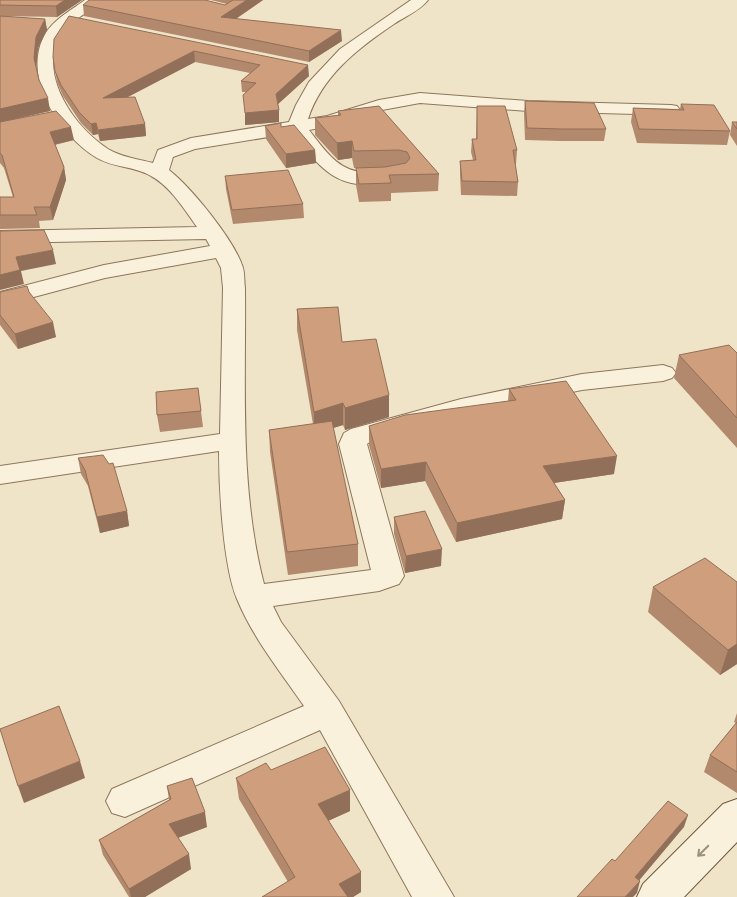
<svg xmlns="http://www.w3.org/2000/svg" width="737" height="897" viewBox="0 0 737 897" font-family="'Playfair Display',serif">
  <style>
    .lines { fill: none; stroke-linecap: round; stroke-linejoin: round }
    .street-casing { stroke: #8d765c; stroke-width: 2 }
    .secondary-casing { stroke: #6f573f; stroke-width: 2 }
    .street { fill: #faf1dc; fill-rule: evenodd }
    .secondary { fill: #faf1dc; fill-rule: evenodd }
    .wall { fill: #b2896c }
    .shaded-wall { fill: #916f58 }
    .building { fill: #cf9f7d; stroke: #916f58 }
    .oneway { stroke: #9c907e }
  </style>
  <rect width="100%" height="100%" fill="#f0e4c8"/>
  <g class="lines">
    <!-- street casing -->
    <g class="street-casing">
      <path id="street" d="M85 0H101C90 15 66 20 58 38 40 79 75 127 108 149 121 157 138 159 153 163L158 150 191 138 289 122 296 105 309 82 340 49 411 0H428C421 10 404 17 394 24 357 49 322 76 308 119L327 116 379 100 420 93 528 101 671 105 677 106 680 110 677 114 671 115 528 111 420 103 382 110 336 125 309 130C324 149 339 173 366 172 378 171 389 169 401 172L404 176 401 180C343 194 325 176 293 133L195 149 173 157 169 170C191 187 233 239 242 265 245 272 244 281 245 288 246 386 239 488 264 584L371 570 339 444 344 433 351 429 461 399 582 374 663 365 672 368 676 373 672 378 663 381 582 390 465 414 371 441 367 444 404 576 399 584 379 591 273 606 281 622 339 701 454 897H412L320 730 125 817 112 813 106 801 112 789 304 706C280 671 253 638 237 599 223 566 219 488 219 451L0 484V466L220 434 223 288 221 268 216 258 105 278 0 306V292L104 265 210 246 206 239 0 243V231L197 227C185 210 170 186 151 176 135 166 114 168 97 158 61 136 23 81 43 38 51 21 70 11 85 0Z"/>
    </g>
    <!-- secondary casing -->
    <g class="secondary-casing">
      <path id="secondary" d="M737 799V842L684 897H637L643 884 723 804Z"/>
    </g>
    <!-- street -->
    <use href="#street" class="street"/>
    <!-- secondary -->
    <use href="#secondary" class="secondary"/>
  </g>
  <!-- wall -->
  <path class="wall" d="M0 0H82L57 17 0 16Z
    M211 0H263L236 19 342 41 309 62 84 16 83 5H225L227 4Z
    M0 16 45 19 47 30 38 48 36 68 39 80 50 111 2 122 74 140 55 145 64 167 66 180 53 220 39 221 40 228 0 229V197H13L4 168 0 163Z
    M69 16 309 76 278 104 279 122 245 125 246 92H242L241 81 250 73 195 62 127 97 145 124 146 136 100 141 98 134 93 135 81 123 63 96 57 82 53 57Z
    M525 101 606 129 604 141H560L525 140 524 113Z
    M681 104 730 131 727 145 637 143 631 122 633 108 680 109Z
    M379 106 439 174 438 191 391 193V201L359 202 356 185V168H354L352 158 338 160 315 135V118L338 115V111Z
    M477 106 517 150 516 164H515L518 182 517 196 461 195 460 174V161L473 160 471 152 472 139H476Z
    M732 122H737V146L730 135Z
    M265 126 281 127 315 150 316 163 286 168 266 139Z
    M225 176 303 204 304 218 233 224 226 189Z
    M0 292H29L56 337 18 349 0 325Z
    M297 309 342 342 389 417 345 430 343 425 333 428 358 544V566L288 575 270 452 269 430 313 424 297 330Z
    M737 353V448L674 378 679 355Z
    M198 388 203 427 160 432 157 415Z
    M509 389 614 474 554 483 565 500 562 519 456 542 425 481 381 488 369 445V426L508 401Z
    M78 458 109 464 127 511 129 526 100 533 88 486 81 474Z
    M394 517 441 566 405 573 394 534Z
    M737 582V664L720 675 648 612 653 587Z
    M737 713V793L704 772 710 755 736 723 734 722Z
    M271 770 350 811 328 821 361 892 353 897H262L288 882 239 799 236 778Z
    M167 786 207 827 178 838 191 869 145 897H129L103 855 99 840 169 800Z"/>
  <!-- shaded-wall -->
  <path class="shaded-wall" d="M65 0H82L57 17 56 6Z
    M247 0H263L222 28 221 17Z
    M45 19 47 30 38 48 36 70 34 58 36 37Z
    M341 30 342 41 309 62V51Z
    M194 51 195 62 105 109 103 98Z
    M308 65 309 76 277 105 276 94Z
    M48 98 50 111 0 122V109Z
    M279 110V122L245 125V113Z
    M96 123 98 134 93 135 91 124Z
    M145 124 146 136 100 141 98 130Z
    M71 127 74 140 52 145 50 132Z
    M352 141V158L338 160 337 143Z
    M315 150 316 163 286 168V154Z
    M64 167 66 180 53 220 50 207Z
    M53 250 56 264 21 271 24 284 0 290V275L16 257Z
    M53 322 56 337 18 349 15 334Z
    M389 395V417L345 430V408Z
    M343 403V425L314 434V412Z
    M617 456 614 474 540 485 543 466Z
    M426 462 425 481 381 488V469Z
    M565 500 562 519 456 542 457 523Z
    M127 511 129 526 100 533 97 517Z
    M442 549 441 566 405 573 406 556Z
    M737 644V664L720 675 728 650Z
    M80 761 85 778 24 803 18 786Z
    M350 790V811L319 825 318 804Z
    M205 812 207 827 172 840 169 824Z
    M688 815 684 827 632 889 635 877Z
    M189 854 191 869 145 897H131L129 889Z
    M361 872V892L353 897H339V884Z
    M640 881 637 893 633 897H625Z"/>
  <!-- building -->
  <path class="building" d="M0 0H65L56 6 0 5Z
    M89 0H205L225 5 233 0H247L221 17 341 30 309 51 83 5Z
    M0 16 45 19 36 37 34 58 39 80 48 98 0 109Z
    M69 16 308 65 276 94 279 110 245 113 243 95 256 83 241 81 260 65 194 51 103 98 135 97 145 124 98 130 96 123 91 124 79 112 61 85 55 71 53 57 54 39Z
    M525 101 594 103 606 129H562L527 128Z
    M681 104 714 105 730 131 639 129 633 108 684 110Z
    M379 106 439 174 389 175 391 183 359 184 356 168 385 167 406 163 410 158 407 152 399 150 354 151 352 141 337 143 315 118 341 115 338 111Z
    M477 106H505L517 150H513L518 182 462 181 460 161 476 160 472 139H477Z
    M56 111 71 127 50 132 64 167 50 207H34L37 215H0V197H14L2 155 0 153V122Z
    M732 122H737V129Z
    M281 123V127L294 125 315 150 286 154 265 126Z
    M288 170 303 204 232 210 225 176Z
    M44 230 53 250 16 257 20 270 0 275V231Z
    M27 286 29 292 53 322 15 334 0 315V292Z
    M338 307 342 342 376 339 389 395 345 408 343 403 314 412 297 309Z
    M729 345 737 353V418L679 355Z
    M566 381 617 456 543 466 565 500 457 523 426 462 381 469 369 426 405 415 516 400 509 389Z
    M198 388 201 411 157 415 156 392Z
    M332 421 358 544 287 552 269 430Z
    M103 455 109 464 113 463 127 511 97 517 85 470 78 458Z
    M425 511 442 549 406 556 394 517Z
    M705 558 737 582V644L728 650 653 587Z
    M59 706 80 761 18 786 0 729Z
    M737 722V772L710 755Z
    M325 747 350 790 318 804 361 872 339 884 348 897H262L295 877 236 778 266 763 271 770Z
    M192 778 205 812 169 824 189 854 129 889 99 840 171 799 167 786Z
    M668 801 688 815 635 877 640 881 625 897H577L612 859 615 861Z"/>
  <!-- one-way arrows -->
  <defs><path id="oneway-shaft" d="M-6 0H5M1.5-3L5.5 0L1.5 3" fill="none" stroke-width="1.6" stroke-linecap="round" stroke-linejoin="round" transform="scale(1.25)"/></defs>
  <use class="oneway" href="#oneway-shaft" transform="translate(703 851) rotate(135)"/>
</svg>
